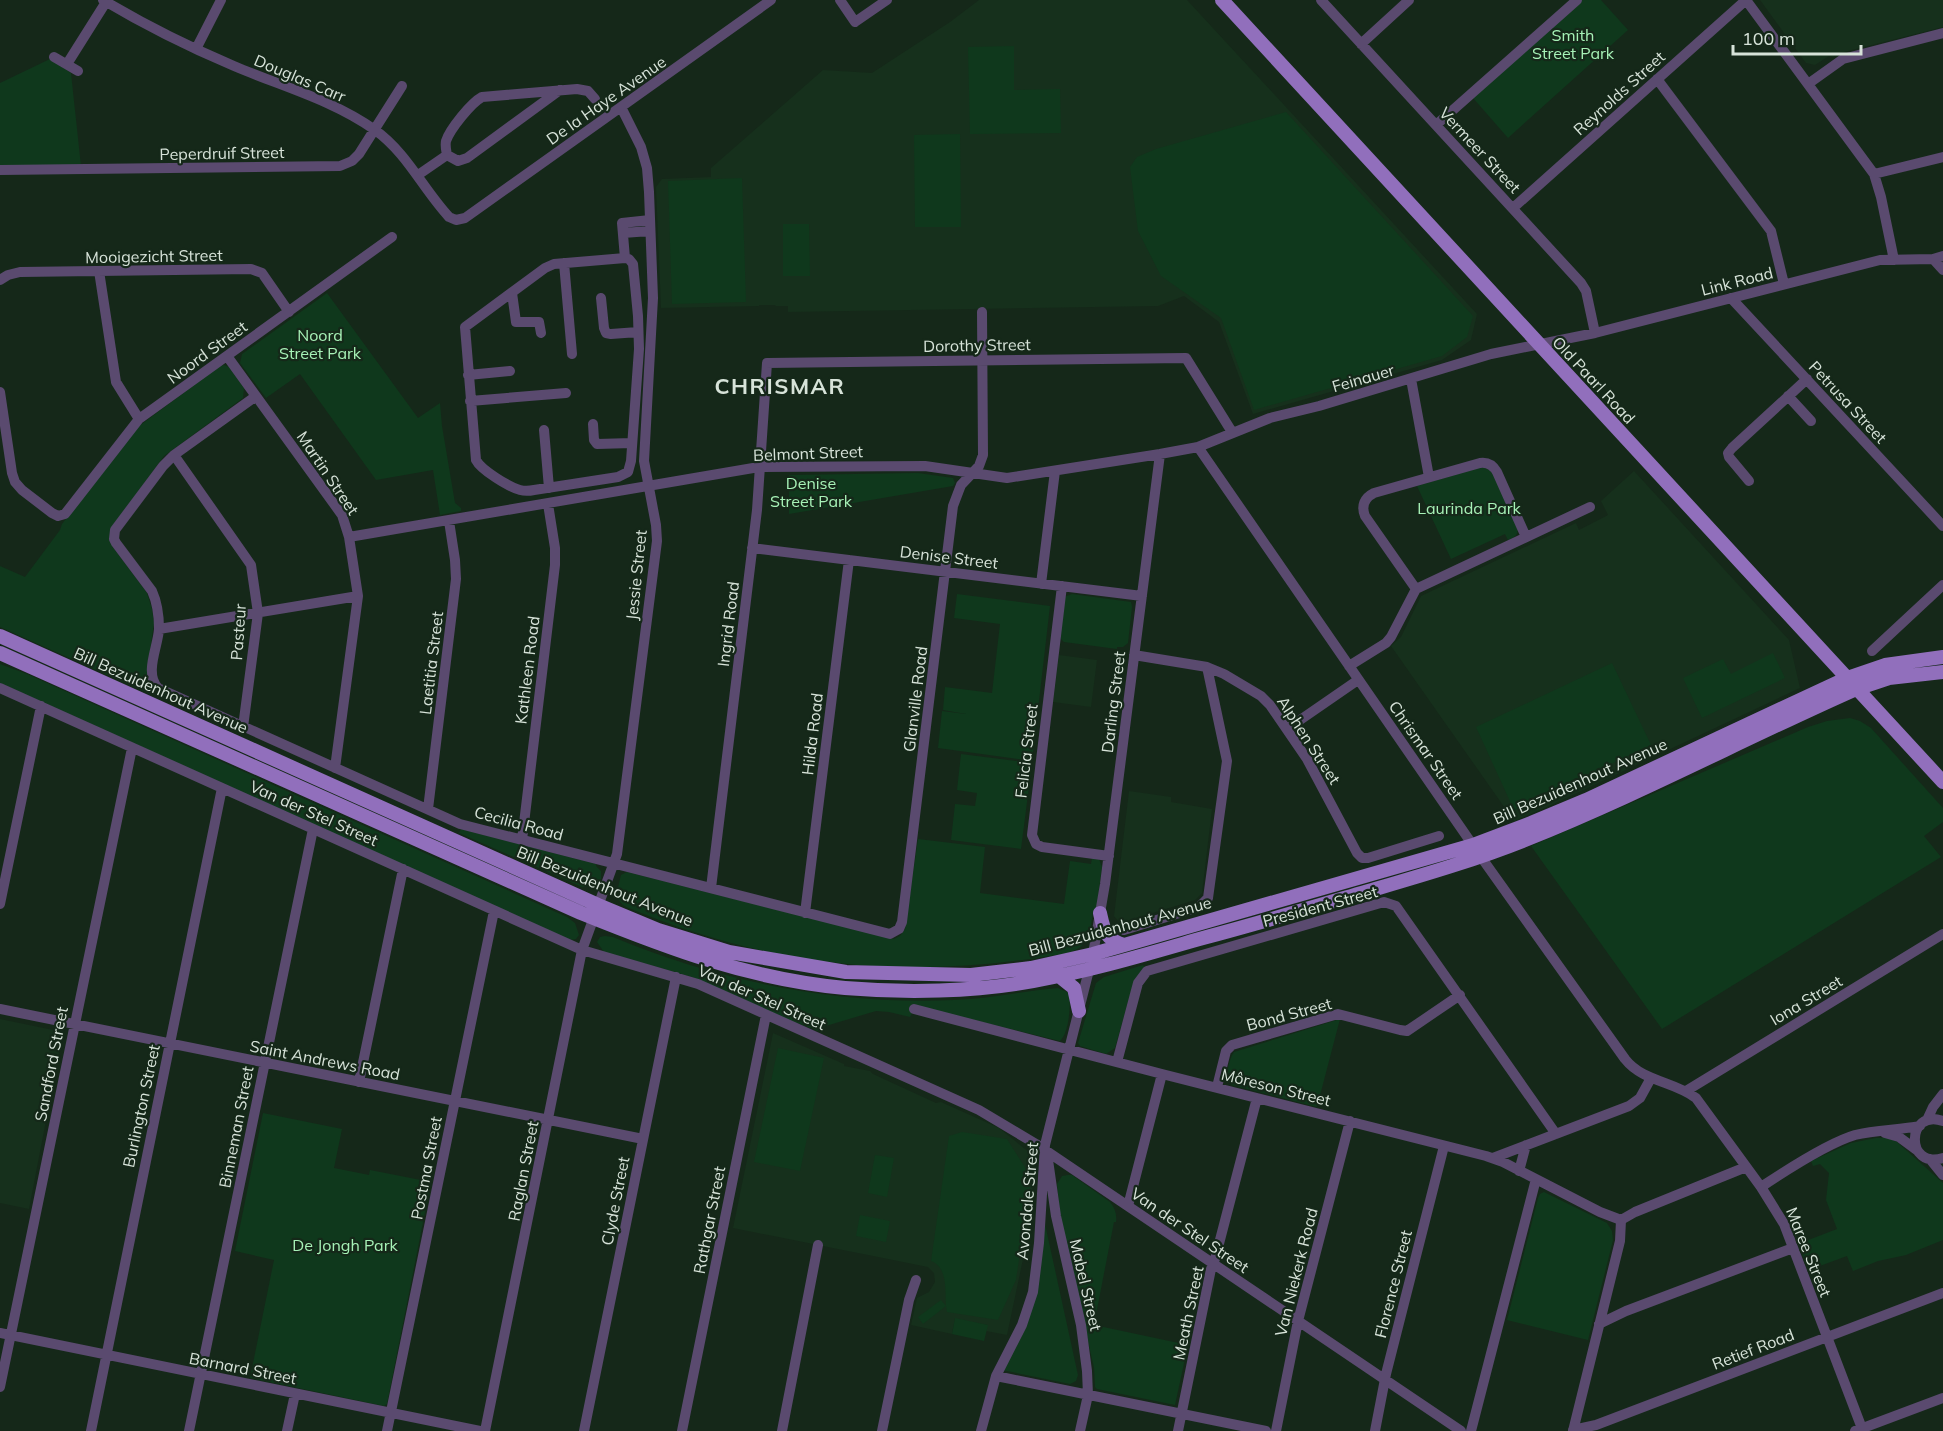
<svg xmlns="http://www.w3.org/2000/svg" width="1943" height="1431" viewBox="0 0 1943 1431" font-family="Mulish,sans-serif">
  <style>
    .built { fill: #16301c }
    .green { fill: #0f381c }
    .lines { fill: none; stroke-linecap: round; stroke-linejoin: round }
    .minor { stroke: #5a4a6f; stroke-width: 10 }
    .major { stroke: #916fbc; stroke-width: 14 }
    .labels { text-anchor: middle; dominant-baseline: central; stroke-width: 4.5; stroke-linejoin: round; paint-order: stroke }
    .park-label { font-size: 16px; fill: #a7f2b7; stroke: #152819 }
    .street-label { font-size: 16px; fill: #d7e3d9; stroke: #152819 }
    .district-label { font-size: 22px; font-weight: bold; letter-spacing: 1.5px; fill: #d7e3d9; stroke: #152819 }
  </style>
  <rect width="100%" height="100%" fill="#152819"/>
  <!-- built -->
  <path class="built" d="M979 0H1187L1477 314 1471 340 1442 360 1253 414 1219 322 1184 296 1158 306 788 312V306H776L775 305H759V306L661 308 656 187 662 179 711 177V168L823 70 872 73 950 22Z
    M1760 0H1943V27L1840 53 1833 57 1829 56 1815 65 1806 63Z
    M1634 471 1789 640 1800 688 1547 807 1514 821 1391 646 1401 637 1421 596 1576 523 1579 530 1608 515 1601 501Z
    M1059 655 1097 660 1091 707 1053 702Z
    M1129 791 1171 797V802L1212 809 1202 893 1195 900 1120 923 1114 916Z
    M0 1019 63 1032 29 1209 0 1203Z
    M773 1033 844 1064V1066L870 1071 873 1074 936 1103 941 1102 999 1128 1030 1153 1034 1207 1007 1335 986 1331 987 1325 955 1319 952 1334 911 1325 917 1298 929 1292 935 1282 934 1273 928 1267 733 1228Z"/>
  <!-- green -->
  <path class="green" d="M1582 0H1601L1628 30 1508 138 1473 98Z
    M1014 46V90L1060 89 1061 133 970 134 968 47Z
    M50 59 71 73 81 166 0 167V83Z
    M1286 112 1473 316 1467 337 1442 356 1254 410 1221 318 1161 276 1138 231 1130 167 1137 157 1156 149Z
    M960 134 961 227H915L914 135Z
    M742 178 746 302 672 304 668 181Z
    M783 224H809L810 276H783Z
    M327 293 418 418 440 403 442 426 455 503 461 508V511L440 515 433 470 376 480 300 374 266 398 240 363 242 354Z
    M224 365 229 367 244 388 243 398 164 456 113 525 112 546 147 593 152 609 154 623 147 673 148 683 152 690 150 694 0 627V566L25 577 60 530 62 524 135 429 220 366Z
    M1482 467 1492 471 1518 530C1517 536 1514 538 1508 540L1505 534 1451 559 1417 486Z
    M918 473 953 478 955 483 953 486 789 514V475Z
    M957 594 1050 606 1032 761 938 748 942 711 966 714 943 710 945 687 992 693 1000 624 954 618Z
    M1072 594 1131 602 1132 607 1128 643 1123 647H1117V649L1064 642 1060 638 1064 597Z
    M1773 653 1785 678 1702 718 1683 678 1723 659 1731 674Z
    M1612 663 1651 745 1514 810 1476 727Z
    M0 664 27 674 567 917 575 923 579 935 576 939 570 940 0 683Z
    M1850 718 1860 721 1871 728 1943 808V822L1924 836 1941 857 1662 1029 1531 846 1808 727 1827 721Z
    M961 754 1032 763 1021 849 951 840 955 804 975 806 977 793 957 790Z
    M461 829 596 864V866L601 871V879L597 885 582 887 459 833Z
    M918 839 985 847 980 893 1064 904 1070 861 1091 864 1092 858 1099 859 1102 867 1096 912H1093C1090 933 1090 946 1068 953 909 981 776 969 626 907 613 899 618 888 621 875L627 872 894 939 900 936 905 929Z
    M605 936 613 937C721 982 836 1005 954 1000 989 999 1023 991 1058 988L1069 993C1071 1005 1069 1033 1060 1041L920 1007 914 1004 909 1007 912 1013 910 1017 889 1012 876 1011 819 1028 818 1031 790 1020 692 977 604 952 597 942 600 937Z
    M1143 965 1145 968 1134 981 1115 1048 1106 1054 1080 1046 1078 1043 1096 983 1104 977Z
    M1340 1019 1317 1107 1232 1085 1228 1082C1226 1073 1229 1059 1234 1052Z
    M778 1048 824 1058 800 1171 754 1162Z
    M263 1113 342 1129 334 1168 369 1175 370 1170 431 1182 387 1404 384 1406 250 1378 274 1260 235 1251Z
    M962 1132 1007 1139 1031 1177 1016 1280 998 1320 947 1312 946 1306 923 1324 918 1317 941 1300 946 1306C945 1291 948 1267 931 1261L949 1136Z
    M1876 1138H1888L1897 1142 1943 1183V1240L1906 1255 1878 1261 1853 1271 1847 1256 1809 1270 1798 1244 1837 1229 1826 1200 1829 1173 1820 1164 1813 1166 1811 1161 1851 1143Z
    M875 1155 894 1158 887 1197 868 1193Z
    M1068 1175H1072L1110 1202C1115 1208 1117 1214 1116 1222H1114L1094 1325 1188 1345 1175 1405 1097 1389 1095 1387 1094 1368 1060 1216 1057 1184 1062 1176Z
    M1544 1192 1607 1223 1612 1231 1613 1240 1588 1340 1507 1320 1538 1198 1540 1194Z
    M860 1215 890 1221 886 1242 856 1236Z
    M1045 1224 1078 1375 1076 1381 1070 1384 1002 1370 1025 1322Z
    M955 1318 988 1325 984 1341 952 1334Z"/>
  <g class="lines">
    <!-- minor -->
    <path class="minor" d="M103 0C145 25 189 47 234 66 281 86 333 100 375 130 407 153 423 189 449 217L456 220 465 218 771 0
      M840 0 855 22 887 0
      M1321 0 1581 283 1586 291 1595 333
      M1361 44 1409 0
      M196 49 221 0
      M54 57 78 71
      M67 64 106 2
      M1657 79 1771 231 1784 284
      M1808 84 1843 59 1943 33
      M560 90 467 158 458 161 447 155C446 150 445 146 446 141 450 129 471 103 482 97L577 89 588 91 595 99
      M1436 125 1577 0
      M0 170 340 166 352 161 359 154 402 86
      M1874 174 1943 157
      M418 175 447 155
      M1513 208 1746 0 1874 174 1881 197 1894 260
      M623 233 650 231
      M625 258 629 259 633 264 638 316 639 349 631 461 628 472 618 477 534 490C529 491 524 491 520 490 509 487 481 470 476 460L465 327 545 268 554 264Z
      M625 258 622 223 650 220
      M1933 259 1943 270
      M564 263 572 354
      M99 271 116 382 139 419
      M0 280 8 275 20 272 251 269 262 273 289 312
      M512 293 516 322H539L541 333
      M601 298 604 328 606 333 611 334 638 332
      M1731 298 1943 526
      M227 356 342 515 349 537 358 596 335 768
      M468 375 510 371
      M1411 379 1429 477
      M0 392 12 473 15 482 22 490 52 513 58 516 65 514 139 419 392 237
      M256 396 174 455 163 466 115 530 114 539 116 543 152 591C157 602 159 617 159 629 158 647 144 673 158 688L460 824 890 934 899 929 902 922 953 506 961 485 979 466 983 455 982 312
      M1788 396 1811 421
      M470 401 566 393
      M593 424 594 440 597 444 632 443
      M544 430 549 488
      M1198 447 1481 857 1625 1059C1643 1082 1674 1081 1696 1098L1761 1187 1784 1224 1863 1431
      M174 455 251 565 258 613 243 727
      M1749 481 1729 457 1728 453 1732 448 1807 379
      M349 537 759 467 925 466 1007 478 1160 454 1198 447 1270 418 1319 406 1491 354 1595 333 1880 260 1933 259 1943 256
      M752 548 1142 596
      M1041 584 1055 471
      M1062 586 1032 835 1036 844 1042 847 1109 856
      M1416 589 1365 516C1361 506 1364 498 1374 493L1480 463C1487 462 1493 465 1497 472L1526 537
      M159 629 358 596
      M1872 651 1943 585
      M1134 655 1207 667 1224 674 1261 696 1270 705 1307 759 1357 853 1362 858H1368L1439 836
      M1349 666 1386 643 1391 637 1416 589 1590 507
      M0 688 582 950 698 984 979 1110 1036 1144 1461 1431
      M1287 729 1358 680
      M428 809 456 579 455 560 449 521
      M522 840 555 565V548L548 504
      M711 888 757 510 767 363 1186 358 1232 432
      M0 904 41 706
      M805 913 849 560
      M1124 930 1199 907 1208 898 1227 761 1207 667
      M0 1009 643 1139
      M914 1009 1162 1074 1486 1156 1503 1162 1600 1212 1621 1220
      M1117 1062 1138 983 1147 971 1384 902 1396 906 1556 1134
      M359 1082 403 869
      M1217 1087 1226 1051 1232 1045 1338 1014 1400 1030 1407 1031 1460 995
      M1686 1091 1943 934
      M1927 1120 1933 1107 1943 1094
      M1943 1121C1906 1108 1905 1170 1943 1158
      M1885 1133 1899 1137 1918 1151
      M1493 1158 1629 1106 1640 1098 1651 1078
      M1930 1159 1943 1175
      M1048 1160 1056 1216 1081 1325 1087 1371 1088 1395 1080 1431
      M1519 1171 1526 1145
      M1761 1187C1785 1171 1828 1143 1855 1135 1876 1130 1898 1130 1920 1126
      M1128 1206 1162 1074
      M1621 1220 1635 1212 1746 1167
      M1599 1324 1626 1311 1793 1248
      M0 1333 480 1431
      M996 1376 1266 1431
      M0 1387 132 748
      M1573 1430 1596 1425 1943 1293
      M91 1431 222 788
      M189 1431 313 829
      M287 1431 295 1394
      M387 1431 494 911
      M485 1431 582 950 617 854 657 541 656 525 644 461 653 298 649 192 647 168 641 147 621 107
      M584 1431 676 977
      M682 1431 766 1015
      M782 1431 818 1245
      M882 1431 909 1300 916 1280
      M981 1431 996 1376 1022 1325 1033 1292 1039 1243 1045 1145 1093 954 1105 884 1160 454
      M1178 1431 1211 1269 1215 1259 1257 1098
      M1276 1431 1298 1321 1350 1121
      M1375 1431 1386 1374 1444 1146
      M1471 1431 1536 1179
      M1573 1431 1620 1241 1621 1220
      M1855 1431 1943 1398"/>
    <!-- major -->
    <path class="major" d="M1222 0 1943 782
      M0 636 598 905 658 930 729 952 846 972 971 975 1031 968 1093 954 1473 845 1531 823 1586 800 1847 678 1885 665 1943 657
      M0 653 581 913C670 949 749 979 845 988 905 993 974 992 1033 981 1091 971 1147 954 1203 938 1260 923 1316 906 1372 890 1423 875 1475 860 1525 840 1638 795 1745 738 1856 689L1889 678 1943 672
      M1100 913C1104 931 1105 939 1124 945
      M1059 976 1074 988 1079 1011"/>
  </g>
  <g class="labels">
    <!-- park labels -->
    <g class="park-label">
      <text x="1573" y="35">Smith<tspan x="1573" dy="18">Street Park</tspan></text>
      <text x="320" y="335">Noord<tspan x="320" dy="18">Street Park</tspan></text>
      <text x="811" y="483">Denise<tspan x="811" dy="18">Street Park</tspan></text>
      <text x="1469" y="508">Laurinda Park</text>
      <text x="345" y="1245">De Jongh Park</text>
    </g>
    <!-- street labels -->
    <g class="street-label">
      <text transform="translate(300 78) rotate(23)">Douglas Carr</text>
      <text transform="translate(1619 93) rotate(-42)">Reynolds Street</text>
      <text transform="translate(606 100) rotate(-35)">De la Haye Avenue</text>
      <text transform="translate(1480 150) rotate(47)">Vermeer Street</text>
      <text transform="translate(222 153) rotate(-1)">Peperdruif Street</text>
      <text transform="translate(154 256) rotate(-1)">Mooigezicht Street</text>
      <text transform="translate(1737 281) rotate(-14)">Link Road</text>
      <text transform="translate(977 345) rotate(-1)">Dorothy Street</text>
      <text transform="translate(207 352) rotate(-36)">Noord Street</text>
      <text transform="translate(1363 378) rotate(-16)">Feinauer</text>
      <text transform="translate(1594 380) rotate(47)">Old Paarl Road</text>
      <text transform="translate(1848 402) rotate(47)">Petrusa Street</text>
      <text transform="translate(808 453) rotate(-2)">Belmont Street</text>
      <text transform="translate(328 473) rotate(56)">Martin Street</text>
      <text transform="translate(949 557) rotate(7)">Denise Street</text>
      <text transform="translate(636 575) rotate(-84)">Jessie Street</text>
      <text transform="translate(728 624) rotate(-83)">Ingrid Road</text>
      <text transform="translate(238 632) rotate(-86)">Pasteur</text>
      <text transform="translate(431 663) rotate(-83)">Laetitia Street</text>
      <text transform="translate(527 670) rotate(-83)">Kathleen Road</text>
      <text transform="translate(161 690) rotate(24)">Bill Bezuidenhout Avenue</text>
      <text transform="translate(915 699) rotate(-83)">Glanville Road</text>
      <text transform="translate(1113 702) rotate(-83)">Darling Street</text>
      <text transform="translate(812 734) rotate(-83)">Hilda Road</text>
      <text transform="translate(1309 740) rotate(57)">Alphen Street</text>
      <text transform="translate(1426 750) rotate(55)">Chrismar Street</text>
      <text transform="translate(1026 751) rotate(-83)">Felicia Street</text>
      <text transform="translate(1580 781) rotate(-24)">Bill Bezuidenhout Avenue</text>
      <text transform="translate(314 813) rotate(24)">Van der Stel Street</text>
      <text transform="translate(519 823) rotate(15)">Cecilia Road</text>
      <text transform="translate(605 886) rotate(22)">Bill Bezuidenhout Avenue</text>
      <text transform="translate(1320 906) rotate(-15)">President Street</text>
      <text transform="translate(1120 926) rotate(-15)">Bill Bezuidenhout Avenue</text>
      <text transform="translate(762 997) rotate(24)">Van der Stel Street</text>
      <text transform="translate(1806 1000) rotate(-31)">Iona Street</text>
      <text transform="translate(1289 1014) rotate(-15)">Bond Street</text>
      <text transform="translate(325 1060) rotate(11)">Saint Andrews Road</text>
      <text transform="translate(51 1064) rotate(-79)">Sandford Street</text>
      <text transform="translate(1276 1087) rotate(14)">Môreson Street</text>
      <text transform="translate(141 1106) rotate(-78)">Burlington Street</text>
      <text transform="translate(236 1127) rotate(-79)">Binneman Street</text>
      <text transform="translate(426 1168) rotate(-79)">Postma Street</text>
      <text transform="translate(523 1171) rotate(-79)">Raglan Street</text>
      <text transform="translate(615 1201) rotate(-79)">Clyde Street</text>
      <text transform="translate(1027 1201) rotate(-85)">Avondale Street</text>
      <text transform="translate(709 1220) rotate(-79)">Rathgar Street</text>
      <text transform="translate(1190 1230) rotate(34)">Van der Stel Street</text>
      <text transform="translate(1809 1252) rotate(68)">Maree Street</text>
      <text transform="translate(1296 1272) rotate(-76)">Van Niekerk Road</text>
      <text transform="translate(1393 1284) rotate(-76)">Florence Street</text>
      <text transform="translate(1086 1285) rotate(77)">Mabel Street</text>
      <text transform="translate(1188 1313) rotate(-78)">Meath Street</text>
      <text transform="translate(1753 1349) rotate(-21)">Retief Road</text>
      <text transform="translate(243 1368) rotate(11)">Barnard Street</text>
    </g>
    <!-- district labels -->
    <g class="district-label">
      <text x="780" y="386">CHRISMAR</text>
    </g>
  </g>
  <!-- scale -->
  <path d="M1733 45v9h128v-9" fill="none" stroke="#d7e3d9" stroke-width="3"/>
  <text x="1742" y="45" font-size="18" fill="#d7e3d9" stroke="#152819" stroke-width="4.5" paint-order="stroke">100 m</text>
</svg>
